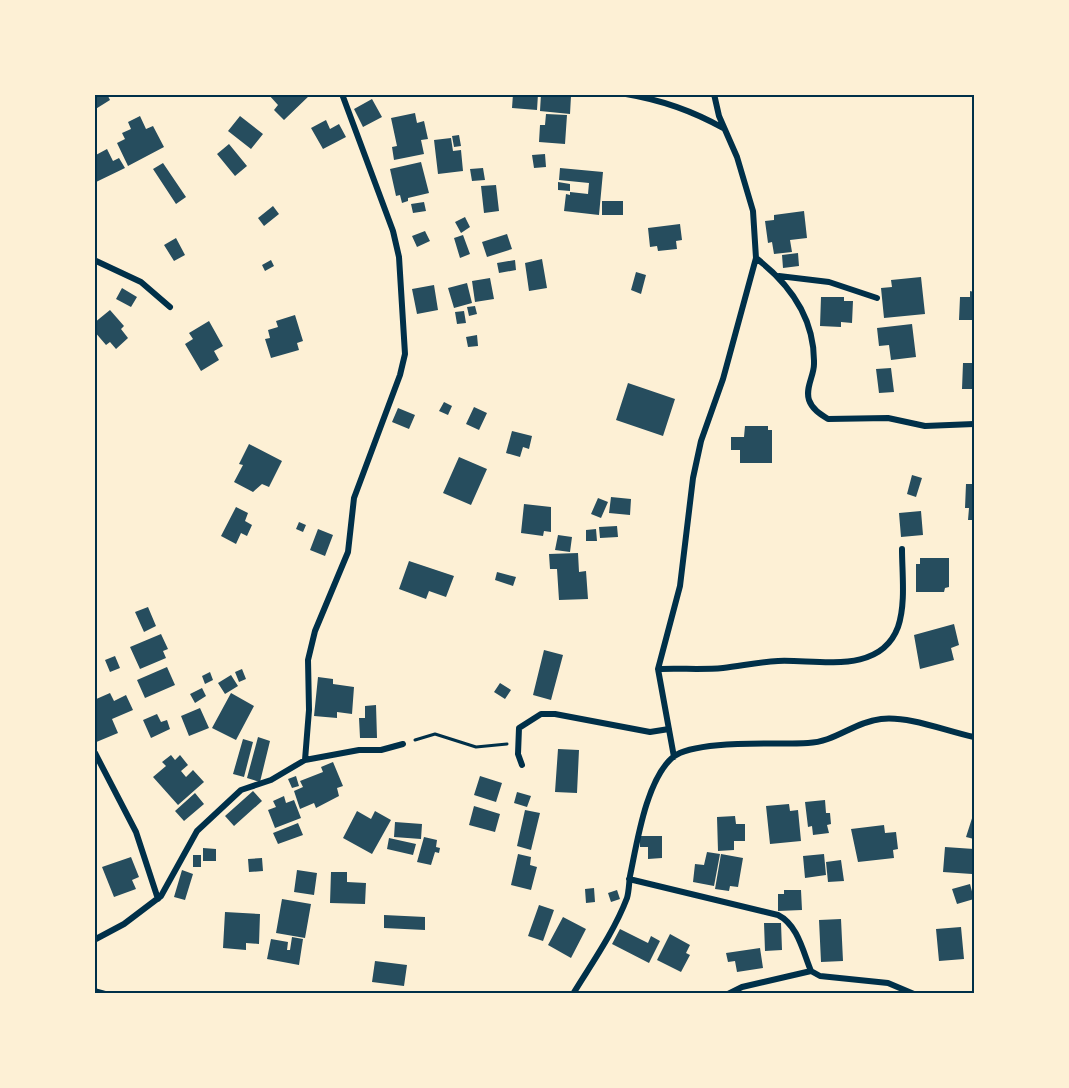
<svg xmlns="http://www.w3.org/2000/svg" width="1069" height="1088" viewBox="0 0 1069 1088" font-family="Georgia,serif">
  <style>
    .building { fill: #264d5e }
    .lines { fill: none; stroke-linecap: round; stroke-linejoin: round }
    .path { stroke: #003049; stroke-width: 3 }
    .minor { stroke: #003049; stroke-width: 6 }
    .neatline { fill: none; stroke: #003049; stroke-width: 2 }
  </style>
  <rect width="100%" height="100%" fill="#fdf0d5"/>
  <!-- building -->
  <path class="building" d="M94 94H107L110 100 94 110Z
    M268 94H311L284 120 274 110 278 105Z
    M513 94H538L537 110 512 108Z
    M541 94 571 96 570 114 540 111Z
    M372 99 382 117 363 127 354 109Z
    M415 113 417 123 424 121 428 139 421 140 424 154 394 160 392 147 397 146 391 118Z
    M546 114 567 115 565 144 539 142 540 125H545Z
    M140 116 146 129 153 126 164 147 128 166 117 143 125 139 122 133 131 129 128 122Z
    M240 116 263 134 251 149 228 131Z
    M326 120 330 129 339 124 346 137 323 149 311 128Z
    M459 135 461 146 454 147 452 136Z
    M451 138 453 151 461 150 463 171 438 174 434 140Z
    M229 144 247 166 235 176 217 154Z
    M107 149 113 161 119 158 125 168 94 183V156Z
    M545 154 546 167 534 168 532 155Z
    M421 162 429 193 408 198V201L402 203 400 195 396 196 390 169Z
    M163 163 186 197 176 204 153 169Z
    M483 168 485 180 472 181 470 169Z
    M560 168 603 172 599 215 564 211 566 194 570 195V192L588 194 589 183 559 180Z
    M558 182 570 184V191L558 190Z
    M496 185 499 211 484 213 481 186Z
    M602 201H623V215H602Z
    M424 202 426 211 413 213 411 204Z
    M273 206 279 214 264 226 258 218Z
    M804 211 807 238 790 240 792 252 774 254 772 242 768 243 765 221 774 220V215Z
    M465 217 470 227 461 233 455 222Z
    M680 224 682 240 676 241 677 249 658 251 657 246 650 247 648 228Z
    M425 231 430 241 417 247 412 236Z
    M507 234 512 249 487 257 482 242Z
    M463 235 470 254 460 258 454 238Z
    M176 238 185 255 174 261 164 245Z
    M798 253 799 266 783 268 782 255Z
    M542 259 547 288 529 291 525 263Z
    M271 260 274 266 265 271 262 265Z
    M515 260 516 270 499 273 497 263Z
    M636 272 646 275 641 294 631 290Z
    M921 277 925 314 884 318 881 288 892 287 891 280Z
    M490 278 494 299 475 302 472 281Z
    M467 283 472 303 454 308 448 288Z
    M434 285 438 310 417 314 412 289Z
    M122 288 137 297 131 307 116 299Z
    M970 291 974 292V320H959L960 297H970Z
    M821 297H844V301H853L852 323 841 322V327L820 326Z
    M475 306 477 314 469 316 467 307Z
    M110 310 124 326 121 329 128 338 116 349 110 342 106 345 94 331V323Z
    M464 311 466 323 457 324 455 312Z
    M295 315 303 341 297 343 299 350 271 358 265 339 270 338 268 330 278 327 276 321Z
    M209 321 223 346 214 351 219 360 201 371 185 344 193 339 189 333Z
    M912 324 916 357 891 360 889 345 879 346 877 328Z
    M477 335 478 346 468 347 466 337Z
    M963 363H974V389H962Z
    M891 368 894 392 879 393 876 369Z
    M628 383 675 399 663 436 616 420Z
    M444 402 452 406 448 415 439 411Z
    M474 407 487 413 479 430 466 424Z
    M398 408 415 415 409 429 392 422Z
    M745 426H768V430H772V463H740V450H731V437H744Z
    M512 431 532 436 529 449 523 447 520 457 506 453Z
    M249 444 282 461 269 487 262 484 253 492 234 482 243 465 239 464Z
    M459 457 487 469 471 505 443 493Z
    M912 475 922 478 916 497 907 494Z
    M972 475H974V520H968L969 508H965L966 484H972Z
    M611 497 631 499 630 515 609 513Z
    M598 498 608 502 601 518 591 514Z
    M524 504 551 507V532L544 531 543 536 521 533Z
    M236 507 248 513 245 521 252 525 247 536 241 533 236 544 221 536Z
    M921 511 923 535 901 537 899 513Z
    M299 522 306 525 303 532 296 529Z
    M617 526 618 537 600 538 599 527Z
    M318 529 333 535 325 556 310 550Z
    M596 529 597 541H586V530Z
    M558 535 572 537 570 552 555 550Z
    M578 553 579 572 586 571 588 599 559 600 557 569H550L549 554Z
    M920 558H949V587L945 588 944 592H916V564H920Z
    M409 561 454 576 446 597 429 591 426 599 399 589Z
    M497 572 516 577 513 586 495 580Z
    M148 607 156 626 144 632 135 612Z
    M954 624 959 645 951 648 954 660 920 669 914 635Z
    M161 634 168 649 163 651 166 658 140 669 130 647Z
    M544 650 563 655 551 700 533 695Z
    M115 656 120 668 110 672 105 660Z
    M167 667 175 685 145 698 137 680Z
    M242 669 246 679 239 682 235 672Z
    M210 672 213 680 205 684 202 676Z
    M231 675 238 686 225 694 218 683Z
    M318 677 333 679V684L354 687 352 714 337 712V718L314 716Z
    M500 683 511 690 505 699 494 692Z
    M202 688 206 696 195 703 190 694Z
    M110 693 114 701 126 695 133 710 112 719 118 733 94 743V700Z
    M231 693 254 706 236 740 212 728Z
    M376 705 377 738H360L359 718H365V706Z
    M200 708 209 728 189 736 181 716Z
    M157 714 161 722 167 720 170 729 151 738 143 720Z
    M258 737 270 741 260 782 247 778Z
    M243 739 253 742 244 777 233 774Z
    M558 749 579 750 577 793 555 792Z
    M171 755 175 760 180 755 188 765 181 771 186 777 193 770 204 782 178 805 153 777 166 766 162 762Z
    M333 762 343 786 337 788 339 796 316 808 314 803 300 809 294 791 303 787 300 781 323 772 321 767Z
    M296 776 299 786 292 788 288 779Z
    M480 776 502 783 496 802 474 795Z
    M253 791 262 801 234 826 225 816Z
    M517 792 531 796 527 807 514 803Z
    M195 793 204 804 184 821 175 811Z
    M284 796 286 803 294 800 301 818 275 828 268 810 276 807 273 801Z
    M825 800 826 813H830L831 824 827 825 829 833 813 835 812 826 808 827 805 802Z
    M789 804 790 811 798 810 801 841 770 844 766 806Z
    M474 806 500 814 495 832 469 825Z
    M525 810 540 813 531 850 517 846Z
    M357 811 371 819 375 811 391 820 372 854 343 838Z
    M974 812V839L966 837Z
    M735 816 736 824H745V841H734V850L718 851 717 817Z
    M395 822 422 824 421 839 394 837Z
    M298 823 303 835 278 844 273 833Z
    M884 825 885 833 896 832 898 849 893 850 894 858 858 862 851 829Z
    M640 836H662V858L648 859V847H640Z
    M424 837 437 840 436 847 440 848 439 853 435 852 431 865 417 862Z
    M389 838 416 844 413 855 387 849Z
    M945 847 974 849 972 874 943 872Z
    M203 848 216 849V861H203Z
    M707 852 720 854 714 886 693 882 695 864 704 865Z
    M518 854 531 857 530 865 537 867 531 890 511 885Z
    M721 854 743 858 738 887 730 886 729 891 715 889Z
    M824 854 826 875 805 878 803 856Z
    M193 855H201V867H193Z
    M131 857 139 877 132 880 136 889 114 897 102 867Z
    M262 858 263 871 249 872 248 859Z
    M841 860 844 881 828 882 826 862Z
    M182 870 193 874 185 900 174 897Z
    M297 870 317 873 314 895 294 892Z
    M331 872H347V882L366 883 365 904 330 903Z
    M970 884 974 899 957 904 952 889Z
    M594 888 595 902 586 903 585 889Z
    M617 890 620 899 611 902 608 893Z
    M784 890H801L802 910 778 911V894H784Z
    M282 899 311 904 305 938 276 933Z
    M539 905 554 910 543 941 528 936Z
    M225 912 260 914 259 944 246 943V950L223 948Z
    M384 915 425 917V930L384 928Z
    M563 917 586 929 571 958 548 945Z
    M841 919 843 961 821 962 819 920Z
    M764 923H781L782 950 765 951Z
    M961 927 964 959 939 961 936 929Z
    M620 929 648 943 651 936 660 941 649 963 612 944Z
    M670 934 690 945 686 953 690 955 681 972 657 960Z
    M292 937 303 939 299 965 267 959 271 939 288 942 287 950H290Z
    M760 948 763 968 737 972 735 961 728 962 726 953Z
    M375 961 407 965 404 986 372 982Z"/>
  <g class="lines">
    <!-- path -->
    <path class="path" d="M415 740 435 734 476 747 507 744"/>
    <!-- minor -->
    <path class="minor" d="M626 94C662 100 691 110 723 128
      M756 258C790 284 815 319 814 364 814 376 805 388 809 400 812 409 820 414 828 419L888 418 925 426 974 424
      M94 260 141 282 170 307
      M779 276 829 282 877 298
      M658 669C680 668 702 670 723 668 741 666 759 662 778 661 816 659 880 676 898 627 906 604 902 573 902 549
      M95 753 136 832 158 899
      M674 757 658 669 680 586 693 478 701 441 723 379 756 258 753 211 737 157 719 116 714 94
      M305 760 309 710 308 660 315 631 348 552 354 498 400 375 405 354 399 257 393 231 342 94
      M522 765 518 754 519 728 541 714H555L650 732 669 729
      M629 879 778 915C798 925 803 952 811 971L820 976 888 983 914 994
      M94 940 124 924 161 896 197 831 241 790 271 780 305 760 359 750H381L403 744
      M94 991 105 994
      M573 994C592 963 614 932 627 898 629 891 629 883 630 876 637 843 646 780 673 757 696 739 778 745 808 743 835 742 854 722 881 719 911 716 945 731 974 737
      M728 994 742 987 811 971"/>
  </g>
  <!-- border -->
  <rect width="1069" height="1088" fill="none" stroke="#fdf0d5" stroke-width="192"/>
  <rect x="96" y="96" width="877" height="896" class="neatline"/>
</svg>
